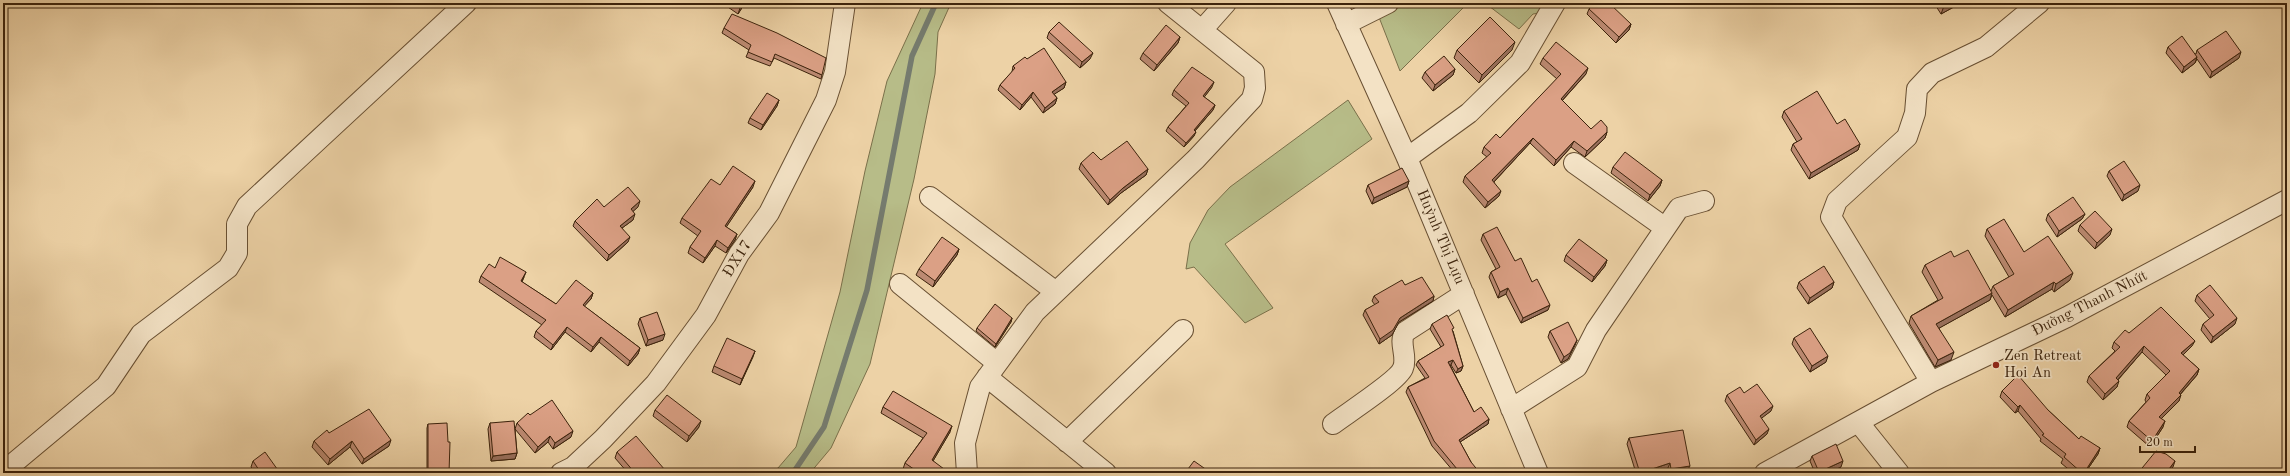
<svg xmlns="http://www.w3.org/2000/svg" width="2290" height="476" viewBox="0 0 2290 476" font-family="'Old Standard TT',serif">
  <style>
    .green { fill: #b7bc88; stroke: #7a704a }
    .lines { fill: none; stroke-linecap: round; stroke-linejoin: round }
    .stream { stroke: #757b6e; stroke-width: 5.5 }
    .minor-casing { stroke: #684f32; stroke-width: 22 }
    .minor { stroke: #f3e2c5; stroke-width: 20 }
    .wall { fill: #bc8a72; stroke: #3c230c }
    .shaded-wall { fill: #99705d; stroke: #3c230c }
    .building { fill: #dba085; stroke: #3c230c }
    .poi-dot { fill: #8f2418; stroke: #f3e2c5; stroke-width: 1.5 }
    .labels { text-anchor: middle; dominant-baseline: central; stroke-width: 3.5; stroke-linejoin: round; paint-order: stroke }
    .street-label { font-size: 15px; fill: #3c230c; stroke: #f3e2c5 }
    .poi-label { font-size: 15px; fill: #3c230c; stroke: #f3e2c5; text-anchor: start }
  </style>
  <rect width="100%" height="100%" fill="#edd2a6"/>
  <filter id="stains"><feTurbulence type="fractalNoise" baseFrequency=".005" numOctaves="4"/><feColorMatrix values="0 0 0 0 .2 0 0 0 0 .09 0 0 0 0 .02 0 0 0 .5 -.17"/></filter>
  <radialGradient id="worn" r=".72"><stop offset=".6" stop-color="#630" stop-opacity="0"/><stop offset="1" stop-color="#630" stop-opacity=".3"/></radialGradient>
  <!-- green -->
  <path class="green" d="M923 3H951L938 32 935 74 914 179 870 364 831 448 810 473H770L778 468 796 447 840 292 865 171 887 81Z
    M1381 3H1468L1400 71 1375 7Z
    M1485 3H1550L1546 12 1533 14 1519 29Z
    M1348 100 1372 139 1225 244 1273 308 1245 323 1194 267 1186 269 1190 243 1208 210 1230 187Z"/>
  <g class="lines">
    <!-- stream -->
    <path class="stream" d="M793 473 824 427 867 290 912 56 936 3"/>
    <!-- minor casing -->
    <g class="minor-casing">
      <path id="minor" d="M1337 3 1407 158 1538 473
        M1346 24 1388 3
        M1202 30 1226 3
        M1407 158 1469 113 1520 63 1555 3
        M1574 163 1664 227
        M930 197 1056 292
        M900 284 997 363
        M987 377 1106 473
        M1931 382 1831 217 1837 201 1907 137 1915 113 1917 89 1932 73 1986 47 2039 3
        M1511 409 1577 367 1596 330 1679 208 1704 201
        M1859 423 1899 473
        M1333 424C1346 414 1399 380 1403 368 1408 356 1398 343 1405 332L1464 294
        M1067 442 1183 330
        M3 472 106 386 141 334 228 268 237 253V224L247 206 466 3
        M561 473 573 467 603 439 656 383 706 315 739 254 769 213 826 100 835 72 845 3
        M967 473 965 443 980 387 1035 312 1196 159 1252 99 1255 88 1254 72 1168 3
        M1765 473 1931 382 2067 317 2287 200"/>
    </g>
    <!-- minor -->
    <use href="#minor" class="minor"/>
  </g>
  <!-- wall -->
  <path class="wall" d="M725 3H745L738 14 725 5Z
    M803 3H810L809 6Z
    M1934 3H1961L1941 14Z
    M1589 9 1631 24 1629 30 1616 43 1587 14Z
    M724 28 822 75 821 79 774 58 770 66 746 57 749 50 722 33Z
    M1049 32 1090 59 1080 68 1047 38Z
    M1180 37 1178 43 1154 71 1140 59 1143 53Z
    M2168 47 2196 54 2197 50 2239 58 2210 78 2197 59 2195 63 2182 73 2166 53Z
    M1457 50H1512L1479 83 1454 58Z
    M1543 58 1586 74 1562 101 1591 129 1607 132 1605 138 1585 157 1571 147 1554 166 1530 143 1494 182 1499 196 1485 208 1463 182 1465 176 1487 157 1482 153 1484 147 1500 138 1557 79 1540 64Z
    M1027 59 1066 82 1064 88 1054 94 1057 98 1055 104 1043 113 1031 97 1020 110 998 90 1000 85 1012 72 1013 66Z
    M1455 69 1453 75 1433 91 1422 78 1425 72Z
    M1212 87 1204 97 1215 105 1213 110 1195 131 1194 136 1184 147 1166 131 1168 127 1186 106 1172 95 1174 90Z
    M779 100 777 106 761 130 748 123 750 118Z
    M1784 111 1860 144 1858 150 1809 179 1791 150 1793 144 1797 142 1782 117Z
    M1101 160 1148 169 1146 175 1121 193 1108 205 1079 169 1081 163Z
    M1613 167 1662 180 1660 186 1648 201 1611 173Z
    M2109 171 2138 191 2122 201 2107 176Z
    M1409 181 1407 187 1372 204 1366 191 1368 185Z
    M720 185 753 187 726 227 737 234 735 240 726 253 715 246 703 263 688 253 690 247 698 236 680 223 682 218Z
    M604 207H638L633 211V220L622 228 628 242 607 261 573 226 575 221Z
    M2048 214H2085L2082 219 2057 237 2046 220Z
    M2080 225 2110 235 2095 249 2078 231Z
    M1987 229 2024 252 2070 280 2054 292 2052 289 2005 317 1992 295 1990 300 1939 328 1951 360 1935 367 1909 323 1911 316 1938 300 1922 272 1925 265 1954 257 1991 291 1993 286 2009 277 1985 236Z
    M1483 234 1515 261 1532 282 1548 310 1521 323 1506 294 1498 298 1489 277 1491 272 1496 269 1481 240Z
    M959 249 957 255 933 287 916 275 919 269Z
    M1566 255 1607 260 1605 266 1592 282 1564 261Z
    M495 268 524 277 522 282 556 304 593 293 591 299 584 306 640 348 638 354 628 366 599 342 591 352 565 332 551 350 534 337 536 331 542 325 479 282 481 276Z
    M1799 282H1834L1832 288 1808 304 1797 288Z
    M1405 285 1434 296 1433 301 1399 322 1392 335 1379 344 1363 315 1365 310 1375 305 1372 301 1374 296Z
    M2197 295 2235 324 2211 343 2201 330 2203 324 2210 319 2195 301Z
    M640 318 663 340 646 346 638 324Z
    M1012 318 1011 322 995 347 976 331 977 328Z
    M1432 324 1453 331 1463 366 1461 371 1456 373 1451 365H1450L1474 412 1489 419 1488 424 1460 442 1471 462 1454 472 1432 446 1406 392 1408 387 1425 378 1416 365 1418 361 1441 347 1430 329Z
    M1550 331 1577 340 1575 345 1568 359 1561 363 1548 337Z
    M2129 333 2192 346 2183 355 2199 369 2197 375 2180 395 2179 401 2161 419 2163 427 2150 447 2127 427 2129 421 2146 402 2145 400 2147 394 2166 375 2142 352 2118 380 2117 387 2103 400 2087 382 2089 376 2115 351 2112 348 2114 342Z
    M1794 338 1826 362 1810 372 1792 344Z
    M755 351 740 385 712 372 714 366Z
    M2002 391 2048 410 2079 439 2100 448 2098 454 2085 473H2073L2061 463 2063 459 2040 441 2041 439 2018 411 2015 413 2000 397Z
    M1727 395 1771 411 1761 418 1767 434 1754 445 1725 401Z
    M883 407 950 432 933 461 947 473H909L903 469 905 463 923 438 881 413Z
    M655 410 699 427 687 442 653 416Z
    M530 415 571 437 553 449 548 442 535 453 515 429 517 453 515 459 491 461 488 429 490 423 515 429 517 423Z
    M428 424 449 473H427V428Z
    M329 433 389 446 362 464 350 447 328 465 312 447 314 441Z
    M1629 438 1687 471 1678 473H1669L1668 468 1655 473H1636L1627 444Z
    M617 452 665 470 664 473H628L615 458Z
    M1812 456 1841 467 1828 473H1815L1810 461Z
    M253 461 280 473H255L251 467Z"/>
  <!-- shaded-wall -->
  <path class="shaded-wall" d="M743 3H745L738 14 740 8Z
    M1949 3H1961L1941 14 1944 6Z
    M1631 24 1629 30 1616 43 1619 37Z
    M1180 37 1178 43 1154 71 1157 65Z
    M1515 42 1512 50 1479 83 1482 75Z
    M2241 52 2239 58 2210 78 2212 72Z
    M1093 53 1090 59 1080 68 1082 62Z
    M2197 57 2195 63 2182 73 2184 67Z
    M1588 68 1586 74 1558 105 1561 99Z
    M1455 69 1453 75 1433 91 1435 85Z
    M1066 82 1064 88 1050 97 1052 92Z
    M1214 82 1212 87 1202 100 1203 96Z
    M1033 92 1031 97 1020 110 1022 105Z
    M1057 98 1055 104 1043 113 1045 108Z
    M779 100 777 106 761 130 763 125Z
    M1215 105 1213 110 1192 134 1194 130Z
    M1196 132 1194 136 1184 147 1186 143Z
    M1607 132 1605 138 1585 157 1587 151Z
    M1533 138 1530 143 1490 186 1492 180Z
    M1574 141 1571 147 1554 166 1556 160Z
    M1860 144 1858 150 1809 179 1811 173Z
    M1148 169 1146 175 1121 193 1108 205 1110 200 1123 188Z
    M1662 180 1660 186 1648 201 1650 195Z
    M755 181 753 187 723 232 725 226Z
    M1409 181 1407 187 1372 204 1374 198Z
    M2140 185 2138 191 2122 201 2124 195Z
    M1501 191 1499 196 1485 208 1488 202Z
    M640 201 638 207 629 215 631 209Z
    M635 214 633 220 618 231 620 226Z
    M2085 214 2082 219 2057 237 2059 231Z
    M2112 229 2110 235 2095 249 2097 243Z
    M737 234 735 240 726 253 728 248Z
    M630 237 628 242 607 261 609 255Z
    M717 240 715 246 703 263 705 258Z
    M959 249 957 255 933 287 935 281Z
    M1607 260 1605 266 1592 282 1594 277Z
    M526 272 524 277 519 287 521 281Z
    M2073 273 2070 280 2054 292 2056 284Z
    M1834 282 1832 288 1808 304 1810 298Z
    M2054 282 2052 289 2005 317 2008 310Z
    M1508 288 1506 294 1498 298 1500 292Z
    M593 293 591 299 581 310 583 305Z
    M1992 293 1990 300 1934 331 1936 324Z
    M1434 296 1433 301 1399 322 1392 335 1379 344 1380 339 1400 318Z
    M1550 305 1548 310 1521 323 1523 318Z
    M1012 318 1011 322 995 347 996 344Z
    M2237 318 2235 324 2211 343 2213 337Z
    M567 327 565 332 551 350 553 345Z
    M665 334 663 340 646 346 648 340Z
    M601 337 599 342 591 352 593 347Z
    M1577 340 1575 345 1568 359 1561 363 1564 357Z
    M2195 341 2192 346 2179 359 2181 353Z
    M2144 346 2142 352 2114 384 2116 378Z
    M640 348 638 354 628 366 630 361Z
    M755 351 753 357 740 385 742 379Z
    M1954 352 1951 360 1935 367 1938 360Z
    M1828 356 1826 362 1810 372 1812 366Z
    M1453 360 1451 365 1446 366 1448 362Z
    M1463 366 1461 371 1456 373 1458 369Z
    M2199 369 2197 375 2176 399 2179 393Z
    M2119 381 2117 387 2103 400 2105 394Z
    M2181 395 2179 401 2157 423 2159 417Z
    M2020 405 2018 411 2015 413 2018 407Z
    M1773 406 1771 411 1758 421 1760 416Z
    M1489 419 1488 424 1457 444 1459 440Z
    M701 421 699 427 687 442 689 436Z
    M2165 421 2163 427 2150 447 2152 441Z
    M952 426 950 432 930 466 932 460Z
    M1769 429 1767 434 1754 445 1756 440Z
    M573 431 571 437 553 449 555 443Z
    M550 436 548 442 535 453 538 447Z
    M391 440 389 446 362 464 364 459Z
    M352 441 350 447 328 465 330 459Z
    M2100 448 2098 454 2085 473H2084Z
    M517 453 515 459 491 461 493 456Z
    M1843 461 1841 467 1828 473H1819V472Z
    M2175 461 2173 467 2168 473H2166Z
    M1670 463 1668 468 1655 473H1641Z
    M1690 466 1687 471 1678 473H1670L1671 469Z"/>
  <!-- building -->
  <path class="building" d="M733 3H743L740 8Z
    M1594 3H1609L1631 24 1619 37 1589 9Z
    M1942 3H1949L1944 6Z
    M732 14 777 33 826 58 822 75 775 54 772 62 748 52 751 45 724 28Z
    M1490 17 1515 42 1482 75 1457 50Z
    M1059 22 1093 53 1082 62 1049 32Z
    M1166 25 1180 37 1157 65 1143 53Z
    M2226 31 2241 52 2212 72 2197 50Z
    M2182 36 2197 57 2184 67 2168 47Z
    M1556 42 1588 68 1561 99 1591 129 1601 120 1607 127V132L1587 151 1574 141 1556 160 1533 138 1492 180 1501 191 1488 202 1465 176 1491 153 1484 147 1496 134 1500 138 1561 74 1543 58Z
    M1044 48 1066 82 1052 92 1057 98 1045 108 1033 92 1022 105 1000 85 1015 68 1013 66 1025 57 1027 59Z
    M1444 56 1455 69 1435 85 1425 72Z
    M1192 67 1214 82 1203 96 1215 105 1194 130 1196 132 1186 143 1168 127 1189 103 1174 90Z
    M1817 91 1837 124 1845 119 1860 144 1811 173 1793 144 1802 139 1784 111Z
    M767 93 779 100 763 125 750 118Z
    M1127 141 1148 169 1123 188 1110 200 1081 163 1093 152 1101 160Z
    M1625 152 1662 180 1650 195 1613 167Z
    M2124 161 2140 185 2124 195 2109 171Z
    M733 166 755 181 725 226 737 234 728 248 717 240 705 258 690 247 701 231 682 218 711 179 720 185Z
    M1402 168 1409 181 1374 198 1368 185Z
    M628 187 640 201 631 209 635 214 620 226 630 237 609 255 575 221 597 199 604 207Z
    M2073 197 2085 214 2059 231 2048 214Z
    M2095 211 2112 229 2097 243 2080 225Z
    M2004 219 2024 252 2048 236 2073 273 2056 284 2054 282 2008 310 1993 286 2014 274 1987 229Z
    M1497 227 1515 261 1521 258 1532 282 1537 279 1550 305 1523 318 1508 288 1500 292 1491 272 1500 267 1483 234Z
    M942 237 959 249 935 281 919 269Z
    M1579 239 1607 260 1594 277 1566 255Z
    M1968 250 1992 293 1936 324 1954 352 1938 360 1911 316 1943 298 1925 265 1951 251 1954 257Z
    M500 257 526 272 521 281 556 304 576 280 593 293 583 305 640 348 630 361 601 337 593 347 567 327 553 345 536 331 546 320 481 276 489 264 495 268Z
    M1824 266 1834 282 1810 298 1799 282Z
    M1422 277 1434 296 1400 318 1393 330 1380 339 1365 310 1379 302 1374 296 1402 280 1405 285Z
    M2210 285 2237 318 2213 337 2203 324 2214 315 2197 295Z
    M995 304 1012 318 996 344 977 328Z
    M2161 307 2195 341 2181 353 2199 369 2179 393 2181 395 2159 417 2165 421 2152 441 2129 421 2150 398 2147 394 2170 371 2144 346 2116 378 2119 381 2105 394 2089 376 2120 347 2114 342 2125 330 2129 333Z
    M657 312 665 334 648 340 640 318Z
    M1447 315 1454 328 1452 329 1463 366 1458 369 1453 360 1448 362 1474 412 1481 407 1489 419 1459 440 1471 462 1480 473H1452L1457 469 1434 441 1408 387 1429 377 1418 361 1444 345 1432 324Z
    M1568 322 1577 340 1570 353 1564 357 1550 331Z
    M1810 328 1828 356 1812 366 1794 338Z
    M727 338 755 351 742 379 714 366Z
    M2018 375 2048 410 2079 439 2081 436 2100 448 2084 473H2082L2064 457 2066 454 2042 435 2044 434 2020 405 2018 407 2002 391Z
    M1757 384 1773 406 1760 416 1769 429 1756 440 1727 395 1740 387 1744 393Z
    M893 391 952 426 932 460 948 472 947 473H917L918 472 905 463 927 433 883 407Z
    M667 395 701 421 689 436 655 410Z
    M552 400 573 431 555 443 550 436 538 447 517 423 528 413 530 415Z
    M369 409 391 440 364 459 352 441 330 459 314 441 327 430 329 433Z
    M514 421 517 453 493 456 490 423Z
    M447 423 448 442H450L449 473H428V424Z
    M1683 430 1690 466 1671 469 1670 463 1640 473 1629 438Z
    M636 436 665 470 661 473H635L617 452Z
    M1836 444 1843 461 1819 472 1812 456Z
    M2156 451 2166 454 2175 461 2166 473H2138Z
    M265 452 280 473H261L253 461Z
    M1194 461 1211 473H1185Z
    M1610 470 1613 473H1605Z"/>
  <!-- markers -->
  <circle class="poi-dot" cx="1996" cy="365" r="4"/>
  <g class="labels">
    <!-- street labels -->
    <g class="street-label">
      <text transform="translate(1440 237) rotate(67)">Huỳnh Thị Lựu</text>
      <text transform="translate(738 259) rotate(-58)">ĐX17</text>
      <text transform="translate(2090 304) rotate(-27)">Đường Thanh Nhứt</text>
    </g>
    <!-- poi labels -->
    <g class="poi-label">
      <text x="2004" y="356">Zen Retreat<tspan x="2004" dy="17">Hoi An</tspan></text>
    </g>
  </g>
  <!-- margin -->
  <rect width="2290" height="476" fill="none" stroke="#edd2a6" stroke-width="16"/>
  <rect x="4" y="4" width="2282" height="468" fill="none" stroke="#3c230c" stroke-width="2"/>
  <rect x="8" y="8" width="2274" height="460" fill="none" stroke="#3c230c"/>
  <!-- scale -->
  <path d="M2140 446v6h55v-6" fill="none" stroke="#3c230c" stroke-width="2"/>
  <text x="2146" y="446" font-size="12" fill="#3c230c" stroke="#f3e2c5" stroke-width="3" paint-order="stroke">20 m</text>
  <rect width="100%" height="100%" filter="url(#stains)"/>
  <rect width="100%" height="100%" fill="url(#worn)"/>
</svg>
